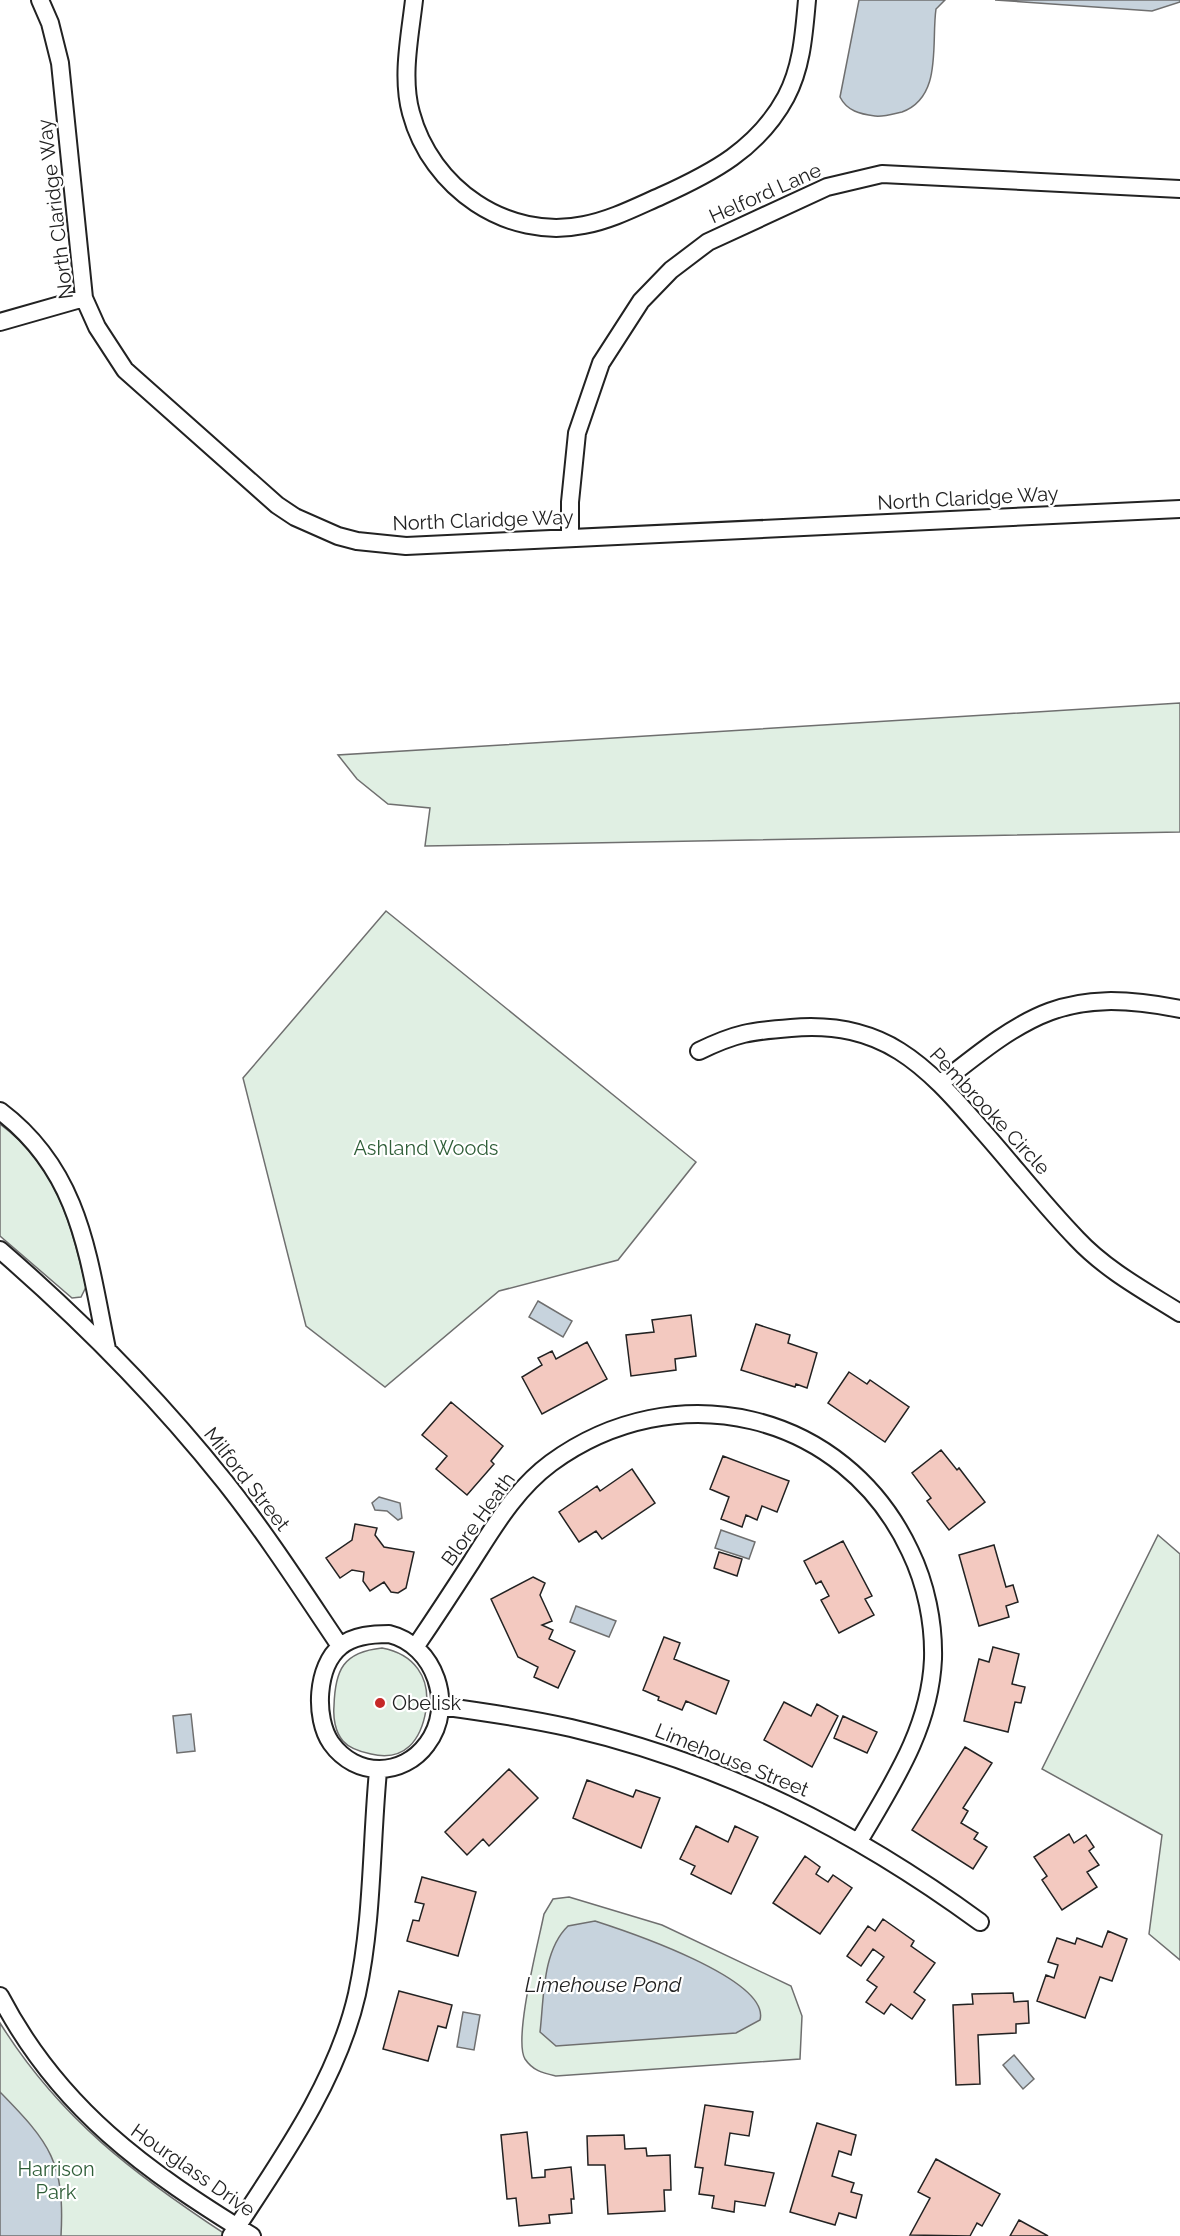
<svg xmlns="http://www.w3.org/2000/svg" width="1180" height="2236" viewBox="0 0 1180 2236" font-family="Raleway,sans-serif">
  <style>
    .green { fill: #e0efe3; stroke: #6f6f6f; stroke-width: 1.5 }
    .water { fill: #c7d3dd; stroke: #6f6f6f; stroke-width: 1.5 }
    .building { fill: #f3c9c0; stroke: #222; stroke-width: 1.5 }
    .lines { fill: none; stroke-linecap: round; stroke-linejoin: round }
    .street-casing { stroke: #222; stroke-width: 20 }
    .street { stroke: #fff; stroke-width: 16 }
    .poi-dot { fill: #c62828; stroke: #fff; stroke-width: 2 }
    .labels { text-anchor: middle; dominant-baseline: central; stroke-width: 4.5; stroke-linejoin: round; paint-order: stroke }
    .street-label { font-size: 20px; fill: #222; stroke: #fff }
    .park-label { font-size: 20px; fill: #2f5e38; stroke: #fff }
    .poi-label { font-size: 20px; fill: #222; stroke: #fff; text-anchor: start }
    .water-label { font-size: 21px; font-style: italic; fill: #222; stroke: #fff }
  </style>
  <rect width="100%" height="100%" fill="#fff"/>
  <!-- green -->
  <path class="green" d="M1180 703V832L425 846 430 808 388 804 357 779 338 755Z
    M386 911 696 1162 618 1260 499 1291 385 1387 306 1326 243 1078Z
    M0 1124C56 1165 71 1223 86 1287L81 1297 72 1298 0 1236Z
    M1158 1535 1180 1554V1960L1149 1934 1162 1835 1042 1769Z
    M382 1648C414 1654 431 1677 426 1710 421 1740 405 1762 371 1754 361 1752 350 1749 343 1741 335 1732 333 1717 334 1706 335 1670 343 1652 382 1648Z
    M569 1897 662 1925 791 1986 802 2016 800 2059 556 2076C543 2073 533 2071 525 2059 513 2039 539 1940 544 1914L553 1899Z
    M0 2023C60 2119 135 2175 228 2236H0Z"/>
  <!-- water -->
  <path class="water" d="M859 0H945L936 9C931 43 943 97 902 112 893 114 884 117 875 116 860 114 847 111 840 97Z
    M995 0H1180V2L1152 11Z
    M538 1301 572 1321 563 1337 529 1317Z
    M379 1497 400 1503 402 1518 398 1520 387 1511 375 1510 372 1503Z
    M721 1530 755 1542 749 1559 715 1548Z
    M576 1606 616 1621 609 1637 570 1622Z
    M191 1714 195 1751 177 1753 173 1716Z
    M595 1921C626 1931 771 1979 760 2020L736 2033 556 2046 540 2032C544 1999 542 1951 568 1926Z
    M463 2012 480 2015 474 2050 457 2047Z
    M1014 2055 1034 2079 1023 2089 1003 2065Z
    M0 2092C50 2143 65 2162 61 2236H0Z"/>
  <!-- building -->
  <path class="building" d="M691 1315 696 1356 675 1359 676 1370 631 1376 626 1335 654 1332 652 1320Z
    M756 1324 790 1335 788 1343 817 1353 807 1388 796 1384 795 1387 741 1370Z
    M587 1342 607 1379 542 1414 522 1377 542 1365 538 1358 552 1351 556 1359Z
    M849 1372 867 1384 870 1380 909 1407 885 1442 828 1403Z
    M451 1402 503 1446 491 1461 494 1464 467 1495 436 1469 447 1456 422 1435Z
    M941 1450 957 1470 959 1468 985 1502 949 1530 927 1501 931 1498 912 1473Z
    M723 1456 789 1481 777 1512 762 1506 757 1520 746 1515 742 1527 721 1519 729 1497 710 1489Z
    M632 1469 655 1503 602 1539 596 1531 579 1542 559 1512 597 1486 600 1491Z
    M355 1524 377 1528 375 1535 384 1547 414 1552 406 1588 398 1593 391 1592 384 1582 370 1591 363 1581 364 1572 352 1570 340 1578 326 1558 352 1540Z
    M843 1541 872 1596 865 1599 874 1615 839 1633 821 1600 829 1596 821 1581 816 1584 804 1561Z
    M994 1545 1006 1587 1013 1585 1018 1602 1006 1606 1009 1617 979 1626 959 1555Z
    M719 1552 742 1559 737 1576 714 1568Z
    M533 1577 545 1583 540 1595 552 1621 542 1625 553 1630 549 1639 575 1651 558 1688 534 1677 538 1667 518 1657 491 1599Z
    M664 1637 680 1643 674 1659 729 1681 716 1714 686 1701 682 1710 658 1700 659 1697 643 1690Z
    M993 1647 1019 1654 1012 1684 1025 1687 1021 1703 1015 1702 1008 1732 964 1721 979 1659 989 1662Z
    M784 1702 811 1716 817 1704 838 1716 812 1767 764 1740Z
    M843 1716 877 1732 867 1753 834 1738Z
    M965 1747 992 1763 963 1808 968 1811 961 1823 978 1833 974 1839 987 1847 973 1869 912 1830Z
    M509 1769 538 1798 489 1846 483 1839 467 1855 445 1832Z
    M587 1780 633 1797 636 1790 660 1798 641 1848 573 1818Z
    M696 1826 728 1842 735 1826 758 1837 731 1894 691 1874 695 1866 680 1859Z
    M1069 1834 1074 1843 1086 1835 1094 1847 1089 1851 1099 1865 1087 1872 1097 1887 1062 1910 1042 1880 1047 1876 1034 1857Z
    M805 1856 820 1867 816 1874 828 1882 833 1875 852 1888 820 1934 773 1903Z
    M422 1877 476 1892 458 1956 407 1941 413 1920 419 1921 424 1904 415 1902Z
    M883 1919 914 1941 911 1946 935 1963 914 1992 925 2000 912 2019 891 2004 884 2014 866 2002 877 1987 867 1980 884 1957 873 1949 861 1966 847 1956 868 1926 875 1931Z
    M1108 1931 1127 1939 1112 1981 1100 1977 1085 2018 1037 2001 1046 1975 1054 1978 1058 1965 1048 1962 1057 1938 1075 1944 1077 1938 1102 1947Z
    M399 1991 452 2005 446 2028 438 2026 428 2061 383 2049Z
    M1013 1993 1014 2002 1028 2001 1029 2023 1016 2024V2033L978 2035 980 2084 956 2085 953 2005 973 2004 972 1994Z
    M705 2105 753 2112 749 2136 730 2133 725 2165 774 2173 765 2206 735 2201 734 2212 712 2208 714 2196 699 2194 703 2168 695 2167Z
    M817 2123 856 2135 851 2155 839 2151 832 2176 854 2183 851 2192 862 2195 856 2218 839 2213 835 2225 790 2212Z
    M527 2132 532 2178 545 2177V2170L571 2167 574 2199H571L572 2213 549 2215 550 2223 519 2226 516 2198 507 2199 501 2135Z
    M624 2135 625 2149 646 2148 647 2156 670 2155 671 2190H664L665 2211 608 2214 605 2165H588L587 2136Z
    M936 2159 1000 2194 982 2226 977 2223 970 2236 910 2235 930 2198 918 2192Z
    M1019 2220 1048 2236H1010Z"/>
  <g class="lines">
    <!-- street casing -->
    <g class="street-casing">
      <path id="street" d="M40 0 50 23 60 63 84 298 97 327 125 370 277 505 295 517 338 536 357 541 406 546 1180 509
        M414 0C410 36 401 77 411 113 431 188 507 241 584 225 611 220 636 207 661 196 712 173 758 149 786 97 802 67 804 33 807 0
        M0 322 84 298
        M570 538V502L577 433 601 363 641 301 671 270 708 242 827 187 882 174 1180 189
        M699 1051C736 1033 751 1031 791 1028 883 1020 925 1064 981 1129 1013 1165 1043 1204 1077 1239 1106 1270 1145 1291 1180 1313
        M941 1083C1028 1014 1065 986 1180 1009
        M0 1111C81 1172 88 1257 107 1349
        M0 1250C82 1321 158 1398 225 1482 267 1535 303 1591 340 1646
        M389 1634C435 1645 456 1706 427 1744 403 1777 356 1778 331 1743 314 1718 316 1666 341 1646 354 1635 374 1634 389 1634Z
        M416 1646C435 1618 454 1589 472 1561 495 1525 516 1489 551 1463 674 1373 844 1410 910 1551 926 1584 934 1623 933 1659 930 1728 893 1783 859 1841
        M440 1706C484 1712 528 1718 571 1728 724 1764 854 1830 980 1922
        M0 1996C59 2109 146 2171 252 2236
        M231 2236C280 2161 337 2082 357 1994 373 1920 371 1845 378 1771"/>
    </g>
    <!-- street -->
    <use href="#street" class="street"/>
  </g>
  <!-- markers -->
  <circle class="poi-dot" cx="380" cy="1703" r="6"/>
  <g class="labels">
    <!-- street labels -->
    <g class="street-label">
      <text transform="translate(765 193) rotate(-24)">Helford Lane</text>
      <text transform="translate(55 209) rotate(-97)">North Claridge Way</text>
      <text transform="translate(968 498) rotate(-3)">North Claridge Way</text>
      <text transform="translate(483 520) rotate(-2)">North Claridge Way</text>
      <text transform="translate(990 1111) rotate(47)">Pembrooke Circle</text>
      <text transform="translate(247 1479) rotate(52)">Milford Street</text>
      <text transform="translate(478 1519) rotate(-54)">Blore Heath</text>
      <text transform="translate(732 1760) rotate(22)">Limehouse Street</text>
      <text transform="translate(193 2170) rotate(35)">Hourglass Drive</text>
    </g>
    <!-- park labels -->
    <g class="park-label">
      <text x="426" y="1148">Ashland Woods</text>
      <text x="56" y="2169">Harrison<tspan x="56" dy="23">Park</tspan></text>
    </g>
    <!-- poi labels -->
    <g class="poi-label">
      <text x="392" y="1703">Obelisk</text>
    </g>
    <!-- water labels -->
    <g class="water-label">
      <text x="603" y="1984">Limehouse Pond</text>
    </g>
  </g>
</svg>
